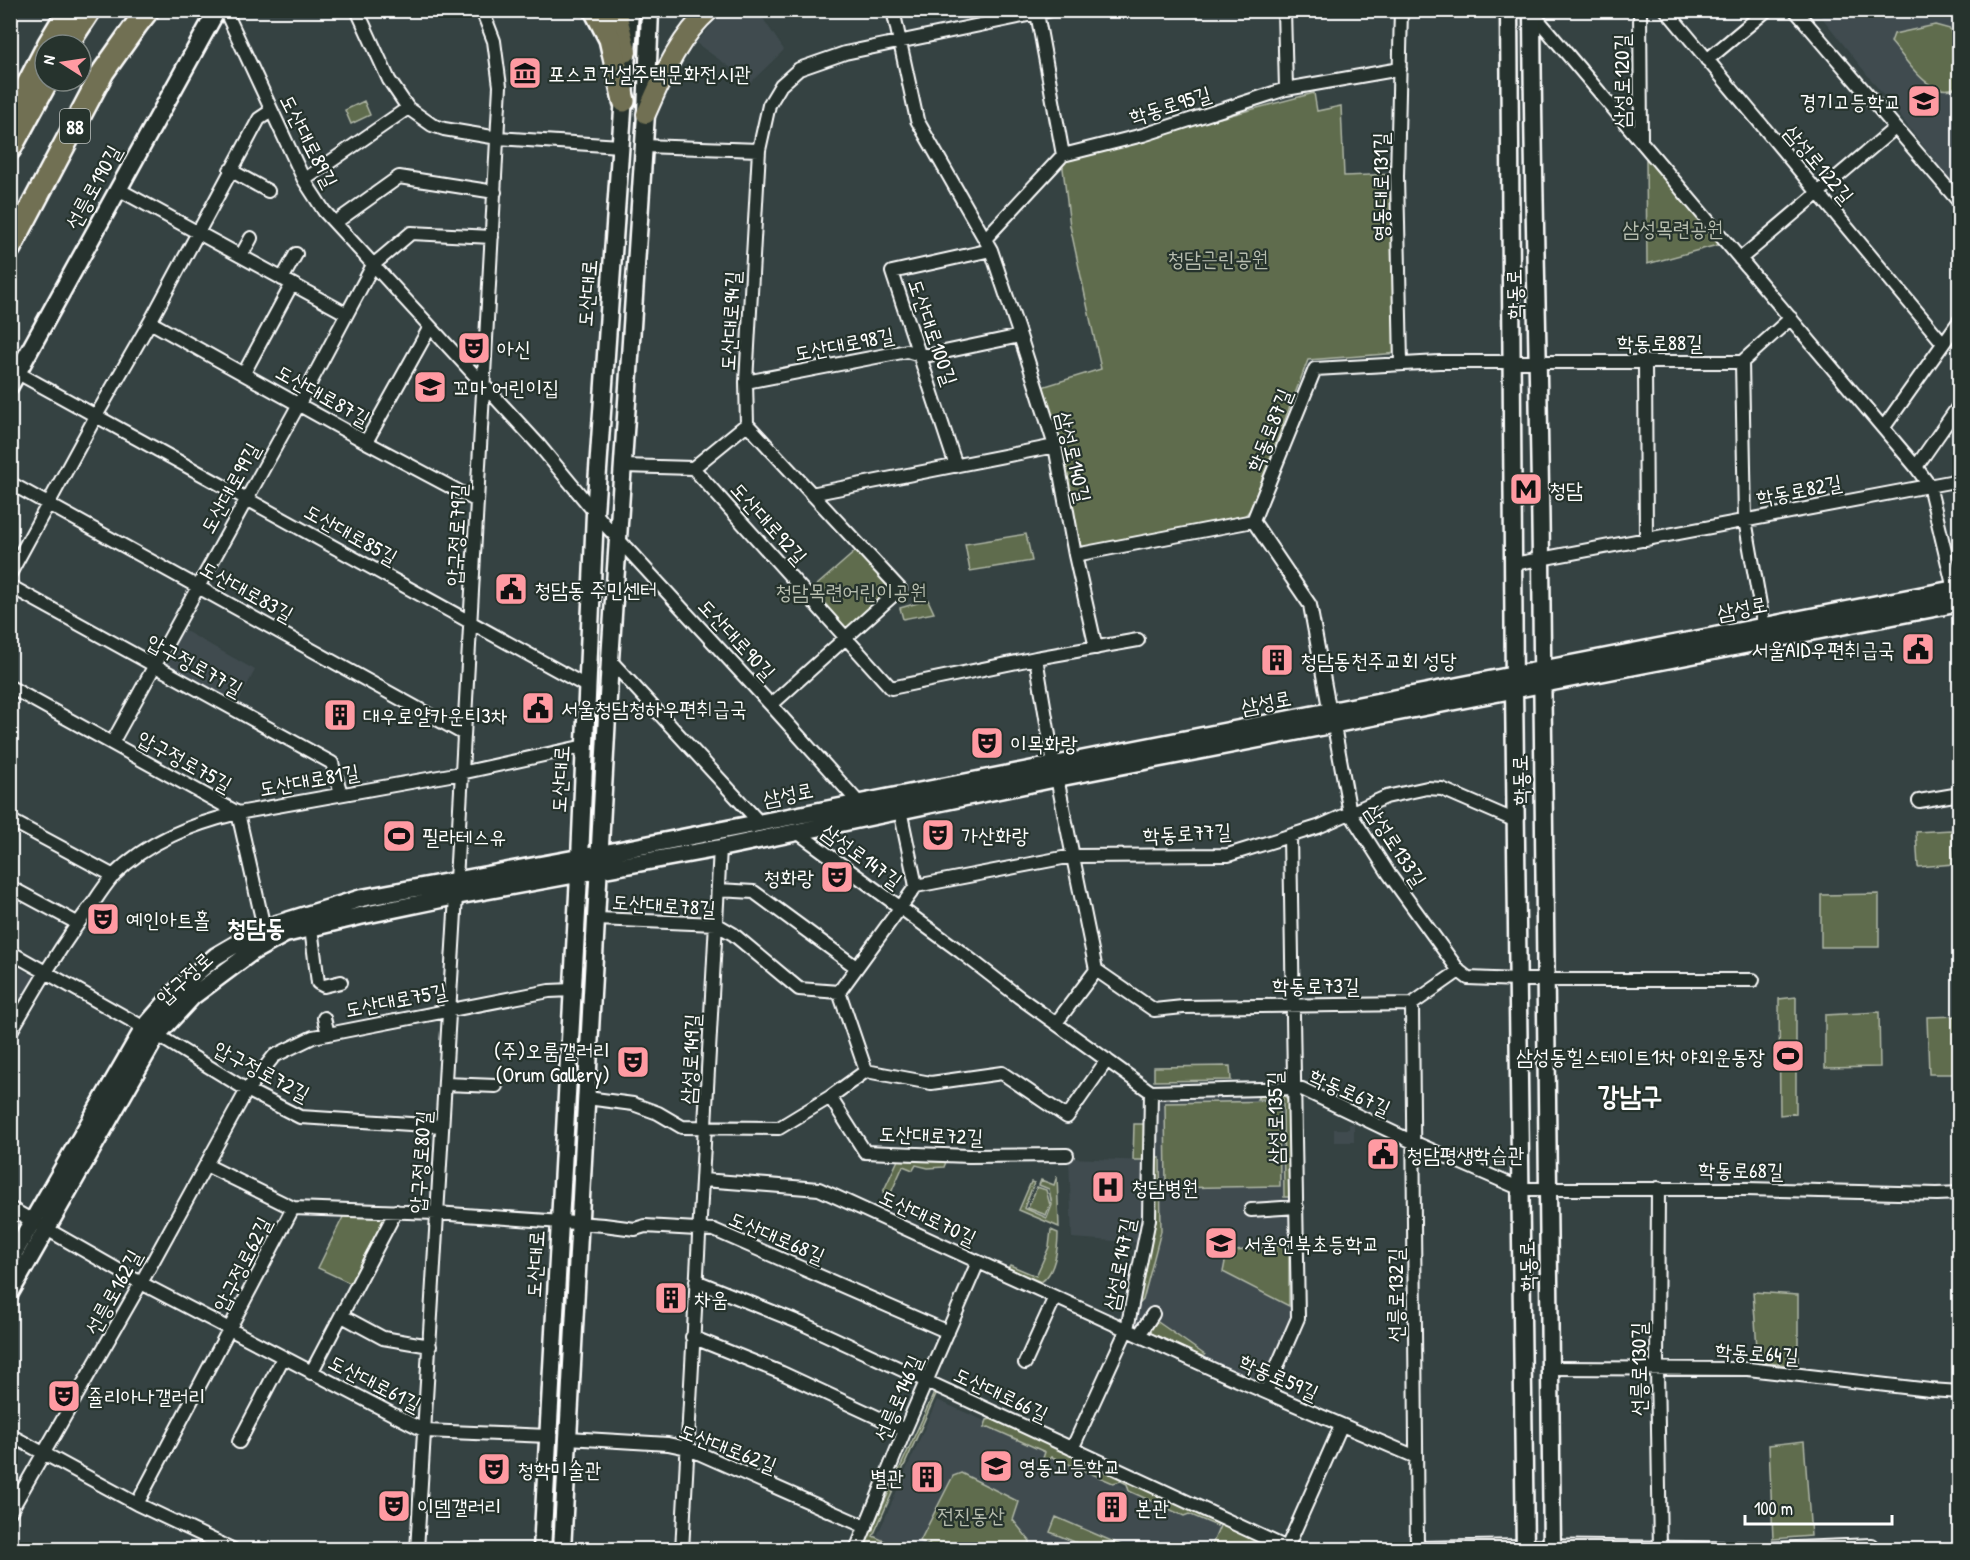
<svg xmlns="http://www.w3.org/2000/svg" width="1970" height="1560" viewBox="0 0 1970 1560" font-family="'Patrick Hand','Poor Story',sans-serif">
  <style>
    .built { fill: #404c50 }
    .green { fill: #5f6c4d; stroke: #afb6a6; stroke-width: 1.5 }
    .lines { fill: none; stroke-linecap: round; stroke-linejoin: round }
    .street-casing { stroke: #fff; stroke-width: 16 }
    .secondary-casing { stroke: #fff; stroke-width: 21 }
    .primary-casing { stroke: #fff; stroke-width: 22 }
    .highway-casing { stroke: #fff; stroke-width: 26 }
    .street { stroke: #26332d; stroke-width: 12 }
    .secondary { stroke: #26332d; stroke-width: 16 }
    .primary { stroke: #716f52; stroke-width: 18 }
    .highway { stroke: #716f52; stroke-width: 21 }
    .labels { text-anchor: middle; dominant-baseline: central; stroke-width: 4.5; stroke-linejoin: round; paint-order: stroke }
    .shield { fill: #26332d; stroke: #bec2c0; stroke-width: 1.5 }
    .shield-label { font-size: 20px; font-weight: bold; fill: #fff }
    .poi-label { font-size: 21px; fill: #fff; stroke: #26332d; text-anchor: start }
    .street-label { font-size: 21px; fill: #fff; stroke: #26332d }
    .park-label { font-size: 21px; fill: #b7bdaf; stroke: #26332d }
    .quarter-label { font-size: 24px; font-weight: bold; fill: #fff; stroke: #26332d }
    .district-label { font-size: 27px; font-weight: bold; fill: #fff; stroke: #26332d }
  </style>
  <rect width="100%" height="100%" fill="#354242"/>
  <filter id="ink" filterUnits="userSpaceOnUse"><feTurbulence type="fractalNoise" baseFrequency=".0167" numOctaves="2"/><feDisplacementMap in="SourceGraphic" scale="12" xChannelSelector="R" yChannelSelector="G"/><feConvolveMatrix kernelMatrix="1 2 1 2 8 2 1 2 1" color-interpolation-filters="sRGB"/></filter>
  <g filter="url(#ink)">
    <!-- built -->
    <path class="built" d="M724 11H758L784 50 751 82 696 43Z
      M1817 11H1959V191Z
      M182 629 255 670 237 704 162 665Z
      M11 964 36 977 11 1022Z
      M1285 1094 1290 1099 1292 1316 1291 1323 1263 1379 1256 1382 1137 1329 1133 1322 1154 1226 1152 1101 1158 1096Z
      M1349 1124H1354V1142H1334V1129H1349Z
      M1069 1158 1147 1161 1143 1243 1072 1238Z
      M937 1400 1044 1447 1123 1486 1280 1550H871Z"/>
    <!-- green -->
    <path class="green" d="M1935 25 1950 29 1959 58V86C1930 102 1908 61 1891 42L1894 34Z
      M1314 93 1317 111 1341 106 1344 176 1397 174 1399 353 1308 360 1250 510 1241 520 1084 549 1078 543 1042 387 1101 369 1070 226 1062 160Z
      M364 101 370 115 351 124 345 110Z
      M1646 158 1721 244 1647 264Z
      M1026 534 1032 561 970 571 965 544Z
      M857 550 891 586 890 593 849 630 840 626 809 592Z
      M928 600 934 613 903 619 900 608Z
      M1951 830 1954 864 1918 867 1916 832Z
      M1879 894V947H1821V895Z
      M1796 997V1113L1780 1115 1779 999Z
      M1879 1012 1880 1067 1825 1068V1015Z
      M1959 1016V1074H1929L1927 1017Z
      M1230 1066 1231 1080 1154 1081V1067Z
      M1259 1096H1284L1289 1100 1290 1197H1284L1283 1099H1257Z
      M1279 1101 1280 1186 1166 1188 1165 1103Z
      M1134 1124H1143L1145 1126 1144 1160H1133Z
      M1155 1158H1160L1161 1231 1143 1300 1136 1307 1156 1221Z
      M898 1160 946 1162 944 1167 928 1168 916 1165 913 1170 903 1166 890 1195 883 1192Z
      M1057 1176 1059 1227 1019 1210 1031 1182 1034 1183 1024 1208 1047 1218 1052 1205 1049 1189 1039 1185 1041 1180 1054 1185Z
      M1037 1187 1046 1190 1050 1205 1046 1215 1028 1208Z
      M344 1215 385 1217 350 1283 318 1268Z
      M1051 1230 1058 1233C1058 1247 1055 1274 1041 1282L1008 1268 1010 1265 1036 1276 1049 1247Z
      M1289 1245V1306L1223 1272 1227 1252Z
      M1753 1292 1798 1295V1366L1758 1362Z
      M1155 1320 1205 1355 1203 1357 1146 1331Z
      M934 1393 936 1394 873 1536 902 1549H863Z
      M991 1419 1220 1521 1217 1526 1189 1514 1184 1516 1129 1491 1127 1484 1121 1481 1113 1483 1052 1457 1049 1460 1043 1458 1045 1452 989 1427 984 1428 987 1420Z
      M1804 1441 1811 1536 1773 1539 1769 1445Z
      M961 1473 1019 1502 1013 1520 1030 1541 1026 1549H939L920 1541 953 1476Z
      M1056 1517 1130 1549H1092L1050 1532Z
      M1222 1521 1273 1544 1275 1549 1210 1550Z"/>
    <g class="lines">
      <!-- street casing -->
      <g class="street-casing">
        <path id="street" d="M225 10 304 180 324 211 539 445 606 526 771 705 859 803
          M357 10 389 80 408 108 432 125 444 129 498 138 620 146
          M893 10 917 120 991 250 1020 336 1055 446 1075 555 1096 648
          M1284 10 1286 89
          M1401 10 1397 176 1401 363
          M1530 10 1916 467 1929 485 1954 589
          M1640 10 1641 140
          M1666 10 1943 343
          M1795 10 1960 203
          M1037 13 1063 155
          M1707 60 1767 10
          M643 146 759 150
          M230 170 268 191
          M304 180 408 108
          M118 189 347 314
          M336 222 399 177 495 192
          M985 239 1063 155 1143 135 1286 89 1400 69
          M241 256 251 238
          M1740 259 1895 128
          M282 279 296 254
          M150 322 366 442 477 501
          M1645 361 1646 540
          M1742 362 1745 520 1764 627
          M18 373 586 686
          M244 373 292 284
          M746 382 907 351 920 355H930L1020 336
          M747 424 900 589 771 705
          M1884 427 1960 320
          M366 442 430 327
          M623 466 693 468 891 688 1036 658 1138 640
          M956 466 892 272 991 250
          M1916 467 1960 404
          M693 468 747 424 746 382 759 150 769 105 781 85 799 69 845 53 1052 10
          M10 483 464 734
          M811 494 1055 446
          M1253 521 1315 369 1439 362H1742L1791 318
          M1253 521 1310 605 1330 713
          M1075 555 1253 521
          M1514 564 1960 480
          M10 574 96 416 150 322 259 119 271 111
          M10 586 332 763 341 794
          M1036 658 1054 765
          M610 660 759 822
          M10 687 238 813 264 928
          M1334 726 1350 813 1389 874 1459 971
          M112 743 299 404 373 265 411 233 492 237
          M1919 801 1960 794
          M10 820 114 876
          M797 832 961 952 1019 997 1151 1092
          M456 880 500 86 494 41 482 10
          M916 886 1073 856 1228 855 1318 827 1386 797 1427 788 1442 789 1516 821
          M10 887 77 923
          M718 890 754 892 856 967
          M597 919 716 924 733 934 799 989 839 992
          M311 928 318 983 324 986 341 982
          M10 952 157 1035 247 1090 300 1117 442 1126
          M1096 970 1154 1010 1183 1007 1412 1004 1459 971 1468 978 1518 980H1753
          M839 992 866 1071 931 1083 1002 1073 1067 1117 1107 1060
          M839 992 916 886 900 810
          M1412 1004 1417 1550
          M324 1018 328 1034
          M1056 1023 1096 970 1057 778
          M10 1033C36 988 62 943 94 902 100 893 106 884 113 876 147 841 193 824 238 813L461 773 585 746
          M445 1084 496 1086
          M1151 1092 1295 1088 1302 1089 1413 1142 1521 1189H1746L1937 1194 1960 1193
          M830 1097 865 1152 969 1156 1067 1155
          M587 1098 633 1104 658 1113 682 1127 779 1128 830 1097 866 1071
          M206 1165 293 1208 436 1213 604 1225 635 1229 645 1226 714 1230 948 1332
          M703 1180 819 1189 1219 1372 1416 1457
          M1658 1188 1657 1368 1660 1550
          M10 1208 141 1283 425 1431 548 1436
          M1251 1210 1297 1207
          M696 1281 803 1324 1287 1548
          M342 1316 383 1338 430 1346
          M1139 1335 1153 1314
          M692 1337 782 1373 905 1430
          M1025 1363 1055 1297
          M1551 1368 1748 1369 1930 1390 1960 1392
          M311 1373 396 1211
          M1266 1392 1298 1318 1290 836
          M10 1435 137 1504 234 1550
          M568 1438 668 1444 687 1448 866 1527
          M239 1442 283 1358
          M1072 1449 1127 1329 1149 1219 1151 1092
          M137 1504 293 1208
          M10 1512 141 1283 247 1090 274 1056 313 1037 549 991 573 990
          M1417 1548 1525 1546 1768 1549 1872 1545 1873 1550
          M417 1550 456 896
          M682 1550 720 848
          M856 1550 905 1430 978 1262
          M1286 1550 1341 1426"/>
      </g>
      <!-- secondary casing -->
      <g class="secondary-casing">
        <path id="secondary" d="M1509 10 1514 689 1525 1550
          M1532 10C1533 194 1539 377 1541 560 1544 890 1548 1220 1552 1550
          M10 386 217 10
          M10 1260 144 1028 178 989 216 956 264 928 362 898 600 854 1960 588
          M10 1293 157 1035 193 996 252 952 285 934 360 916 456 896 720 848 1057 778 1960 603
          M542 1550 580 858 595 513 630 10
          M562 1550 610 660 646 114 650 10"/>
      </g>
      <!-- primary casing -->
      <g class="primary-casing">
        <path id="primary" d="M616 10 627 52
          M646 114C663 76 678 38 710 10"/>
      </g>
      <!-- highway casing -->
      <g class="highway-casing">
        <path id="highway" d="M595 10 610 39 624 101
          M48 45 69 10
          M67 45 90 10
          M10 119 45 51
          M10 149 47 81
          M10 248 103 72 137 24 148 10"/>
      </g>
      <!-- street -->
      <use href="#street" class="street"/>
      <!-- secondary -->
      <use href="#secondary" class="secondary"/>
      <!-- primary -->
      <use href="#primary" class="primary"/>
      <!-- highway -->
      <use href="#highway" class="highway"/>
    </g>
  </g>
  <!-- icons -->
  <defs>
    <g id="museum-square" transform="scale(1.725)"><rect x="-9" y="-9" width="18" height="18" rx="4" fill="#ff9aa2" stroke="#26332d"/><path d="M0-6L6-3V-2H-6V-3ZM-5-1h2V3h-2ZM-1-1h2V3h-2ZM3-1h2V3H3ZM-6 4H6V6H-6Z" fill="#111"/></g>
    <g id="school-square" transform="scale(1.725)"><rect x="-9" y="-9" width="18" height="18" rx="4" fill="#ff9aa2" stroke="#26332d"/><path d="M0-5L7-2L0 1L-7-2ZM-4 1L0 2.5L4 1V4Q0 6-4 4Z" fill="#111"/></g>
    <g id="theatre-square" transform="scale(1.725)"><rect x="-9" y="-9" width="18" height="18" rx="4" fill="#ff9aa2" stroke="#26332d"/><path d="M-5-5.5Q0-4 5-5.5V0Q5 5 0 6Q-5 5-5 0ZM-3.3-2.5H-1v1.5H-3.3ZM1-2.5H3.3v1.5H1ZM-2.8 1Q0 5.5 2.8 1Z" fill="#111"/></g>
    <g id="metro-square" transform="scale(1.725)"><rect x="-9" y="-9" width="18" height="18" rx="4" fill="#ff9aa2" stroke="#26332d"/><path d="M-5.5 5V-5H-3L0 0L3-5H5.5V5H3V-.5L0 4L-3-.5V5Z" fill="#111"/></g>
    <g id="civic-square" transform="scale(1.725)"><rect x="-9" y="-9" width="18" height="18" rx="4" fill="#ff9aa2" stroke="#26332d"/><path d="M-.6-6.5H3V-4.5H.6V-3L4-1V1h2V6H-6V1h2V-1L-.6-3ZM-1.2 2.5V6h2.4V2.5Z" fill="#111"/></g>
    <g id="building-square" transform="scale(1.725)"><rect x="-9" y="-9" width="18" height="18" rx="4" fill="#ff9aa2" stroke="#26332d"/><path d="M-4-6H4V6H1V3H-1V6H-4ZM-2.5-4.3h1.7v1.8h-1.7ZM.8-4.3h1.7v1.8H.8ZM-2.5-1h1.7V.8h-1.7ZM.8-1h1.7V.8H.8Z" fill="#111"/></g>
    <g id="stadium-square" transform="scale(1.725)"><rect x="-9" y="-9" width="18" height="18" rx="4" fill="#ff9aa2" stroke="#26332d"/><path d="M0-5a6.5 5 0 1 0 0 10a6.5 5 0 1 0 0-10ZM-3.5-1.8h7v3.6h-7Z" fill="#111"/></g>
    <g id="hospital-square" transform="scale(1.725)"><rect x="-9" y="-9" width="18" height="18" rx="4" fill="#ff9aa2" stroke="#26332d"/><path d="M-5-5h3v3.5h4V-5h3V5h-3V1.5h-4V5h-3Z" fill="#111"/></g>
  </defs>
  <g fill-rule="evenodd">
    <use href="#museum-square" x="525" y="73"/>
    <use href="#school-square" x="1924" y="101"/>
    <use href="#theatre-square" x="474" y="348"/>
    <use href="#school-square" x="430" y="387"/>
    <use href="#metro-square" x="1526" y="489"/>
    <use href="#civic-square" x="511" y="589"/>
    <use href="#civic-square" x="1918" y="649"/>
    <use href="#building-square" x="1277" y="660"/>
    <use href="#civic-square" x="538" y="708"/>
    <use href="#building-square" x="340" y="715"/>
    <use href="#theatre-square" x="987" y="743"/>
    <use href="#theatre-square" x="938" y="835"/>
    <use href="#stadium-square" x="399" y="836"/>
    <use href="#theatre-square" x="837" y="877"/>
    <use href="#theatre-square" x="103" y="919"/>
    <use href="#stadium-square" x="1788" y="1056"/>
    <use href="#theatre-square" x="633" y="1062"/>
    <use href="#civic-square" x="1383" y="1154"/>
    <use href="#hospital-square" x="1108" y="1187"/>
    <use href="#school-square" x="1221" y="1243"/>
    <use href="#building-square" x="671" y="1298"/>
    <use href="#theatre-square" x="64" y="1396"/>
    <use href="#school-square" x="996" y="1466"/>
    <use href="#theatre-square" x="494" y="1469"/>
    <use href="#building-square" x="927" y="1477"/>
    <use href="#theatre-square" x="394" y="1506"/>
    <use href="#building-square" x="1112" y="1507"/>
  </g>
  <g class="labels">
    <!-- shield labels -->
    <rect class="shield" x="60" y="109" width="30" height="34" rx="4.5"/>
    <g class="shield-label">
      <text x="75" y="126">88</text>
    </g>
    <!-- poi labels -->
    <g class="poi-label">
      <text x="548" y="73">포스코건설주택문화전시관</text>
      <text x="1901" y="101" text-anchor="end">경기고등학교</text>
      <text x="497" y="348">아신</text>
      <text x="453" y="387">꼬마 어린이집</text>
      <text x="1549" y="489">청담</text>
      <text x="534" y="589">청담동 주민센터</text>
      <text x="1895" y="649" text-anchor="end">서울AID우편취급국</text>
      <text x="1300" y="660">청담동천주교회 성당</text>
      <text x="561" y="708">서울청담청하우편취급국</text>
      <text x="363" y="715">대우로얄카운티3차</text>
      <text x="1010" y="743">이목화랑</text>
      <text x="961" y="835">가산화랑</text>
      <text x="422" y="836">필라테스유</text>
      <text x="814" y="877" text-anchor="end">청화랑</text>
      <text x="126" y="919">예인아트홀</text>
      <text x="610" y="1050" text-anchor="end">(주)오룸갤러리<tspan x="610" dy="24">(Orum Gallery)</tspan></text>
      <text x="1765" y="1056" text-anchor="end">삼성동힐스테이트1차 야외운동장</text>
      <text x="1406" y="1154">청담평생학습관</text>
      <text x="1131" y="1187">청담병원</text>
      <text x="1244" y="1243">서울언북초등학교</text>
      <text x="694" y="1298">차움</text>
      <text x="87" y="1396">쥴리아나갤러리</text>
      <text x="1019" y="1466">영동고등학교</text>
      <text x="517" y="1469">청학미술관</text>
      <text x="904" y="1477" text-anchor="end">별관</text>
      <text x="417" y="1506">이뎀갤러리</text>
      <text x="1135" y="1507">본관</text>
    </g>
    <!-- street labels -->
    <g class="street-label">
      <text transform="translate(1621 81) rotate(-90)">삼성로120길</text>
      <text transform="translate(1170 105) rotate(-17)">학동로95길</text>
      <text transform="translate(309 141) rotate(63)">도산대로89길</text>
      <text transform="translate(1819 164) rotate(50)">삼성로122길</text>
      <text transform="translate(93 187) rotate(-61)">선릉로190길</text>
      <text transform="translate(1380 187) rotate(-90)">영동대로131길</text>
      <text transform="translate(587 293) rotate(-86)">도산대로</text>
      <text transform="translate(1514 294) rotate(-91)">학동로</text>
      <text transform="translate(730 321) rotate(-87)">도산대로94길</text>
      <text transform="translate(933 332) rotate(71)">도산대로100길</text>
      <text x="1660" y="342">학동로88길</text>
      <text transform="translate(844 344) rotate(-11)">도산대로98길</text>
      <text transform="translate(323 395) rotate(29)">도산대로87길</text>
      <text transform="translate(1269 430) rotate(-68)">학동로87길</text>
      <text transform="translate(1074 457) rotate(77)">삼성로140길</text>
      <text transform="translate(230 488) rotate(-61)">도산대로99길</text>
      <text transform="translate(1799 490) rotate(-11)">학동로82길</text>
      <text transform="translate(769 523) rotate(48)">도산대로92길</text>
      <text transform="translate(351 534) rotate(29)">도산대로85길</text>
      <text transform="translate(456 535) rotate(-87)">압구정로79길</text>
      <text transform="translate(247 591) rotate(29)">도산대로83길</text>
      <text transform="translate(1742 608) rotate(-11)">삼성로</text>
      <text transform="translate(737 639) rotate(47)">도산대로90길</text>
      <text transform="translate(195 665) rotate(29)">압구정로77길</text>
      <text transform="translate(1266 702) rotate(-11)">삼성로</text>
      <text transform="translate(185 761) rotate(29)">압구정로75길</text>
      <text transform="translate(560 779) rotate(-87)">도산대로</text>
      <text transform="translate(309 780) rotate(-10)">도산대로81길</text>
      <text transform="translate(1520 780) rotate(-91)">학동로</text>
      <text transform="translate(788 794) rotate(-11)">삼성로</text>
      <text transform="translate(1187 833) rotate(-3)">학동로77길</text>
      <text transform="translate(1396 845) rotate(57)">삼성로133길</text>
      <text transform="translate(862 856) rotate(36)">삼성로147길</text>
      <text transform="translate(664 905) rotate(4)">도산대로78길</text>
      <text transform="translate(184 978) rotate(-42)">압구정로</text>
      <text x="1316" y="985">학동로73길</text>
      <text transform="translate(396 1000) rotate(-11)">도산대로75길</text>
      <text transform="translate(690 1059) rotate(-87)">삼성로149길</text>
      <text transform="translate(262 1071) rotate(28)">압구정로72길</text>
      <text transform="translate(1350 1092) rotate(24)">학동로67길</text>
      <text transform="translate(1275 1118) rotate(-91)">삼성로135길</text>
      <text transform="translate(931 1135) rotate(2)">도산대로72길</text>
      <text transform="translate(420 1162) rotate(-86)">압구정로80길</text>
      <text transform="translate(1741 1170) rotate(1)">학동로68길</text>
      <text transform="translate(928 1217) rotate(25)">도산대로70길</text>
      <text transform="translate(777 1237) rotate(23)">도산대로68길</text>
      <text transform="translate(242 1264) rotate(-63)">압구정로62길</text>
      <text transform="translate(535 1264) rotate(-87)">도산대로</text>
      <text transform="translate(1119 1264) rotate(-79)">삼성로147길</text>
      <text transform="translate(1527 1266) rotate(-91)">학동로</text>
      <text transform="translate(113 1292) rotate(-61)">선릉로162길</text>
      <text transform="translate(1395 1295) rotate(-90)">선릉로132길</text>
      <text transform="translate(1757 1353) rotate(4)">학동로64길</text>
      <text transform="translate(1638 1369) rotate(-90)">선릉로130길</text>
      <text transform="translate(1279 1377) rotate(24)">학동로59길</text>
      <text transform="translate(375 1383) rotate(27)">도산대로61길</text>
      <text transform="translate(1001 1394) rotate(25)">도산대로66길</text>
      <text transform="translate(898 1398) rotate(-67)">선릉로146길</text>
      <text transform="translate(728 1448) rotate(21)">도산대로62길</text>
    </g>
    <!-- park labels -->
    <g class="park-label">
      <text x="1673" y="228">삼성목련공원</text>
      <text x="1218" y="258">청담근린공원</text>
      <text x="851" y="591">청담목련어린이공원</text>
      <text x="971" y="1515">전진동산</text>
    </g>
    <!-- quarter labels -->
    <g class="quarter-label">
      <text x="256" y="927">청담동</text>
    </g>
    <!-- district labels -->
    <g class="district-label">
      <text x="1630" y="1095">강남구</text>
    </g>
  </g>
  <!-- margin -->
  <rect width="1970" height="1560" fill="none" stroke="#26332d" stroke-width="36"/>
  <rect x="18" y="18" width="1934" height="1524" fill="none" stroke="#fff" stroke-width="2" filter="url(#ink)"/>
  <!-- north arrow -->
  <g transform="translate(63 63) rotate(282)"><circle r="28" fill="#26332d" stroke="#7d8581" stroke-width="1.5"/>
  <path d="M0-4.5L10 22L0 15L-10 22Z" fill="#ff9aa2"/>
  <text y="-9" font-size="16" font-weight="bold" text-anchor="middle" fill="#ffffff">N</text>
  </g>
  <!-- scale -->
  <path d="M1745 1515v9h147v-9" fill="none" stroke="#ffffff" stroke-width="3"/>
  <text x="1754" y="1515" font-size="18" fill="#ffffff" stroke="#26332d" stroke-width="4.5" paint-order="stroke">100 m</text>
</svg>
